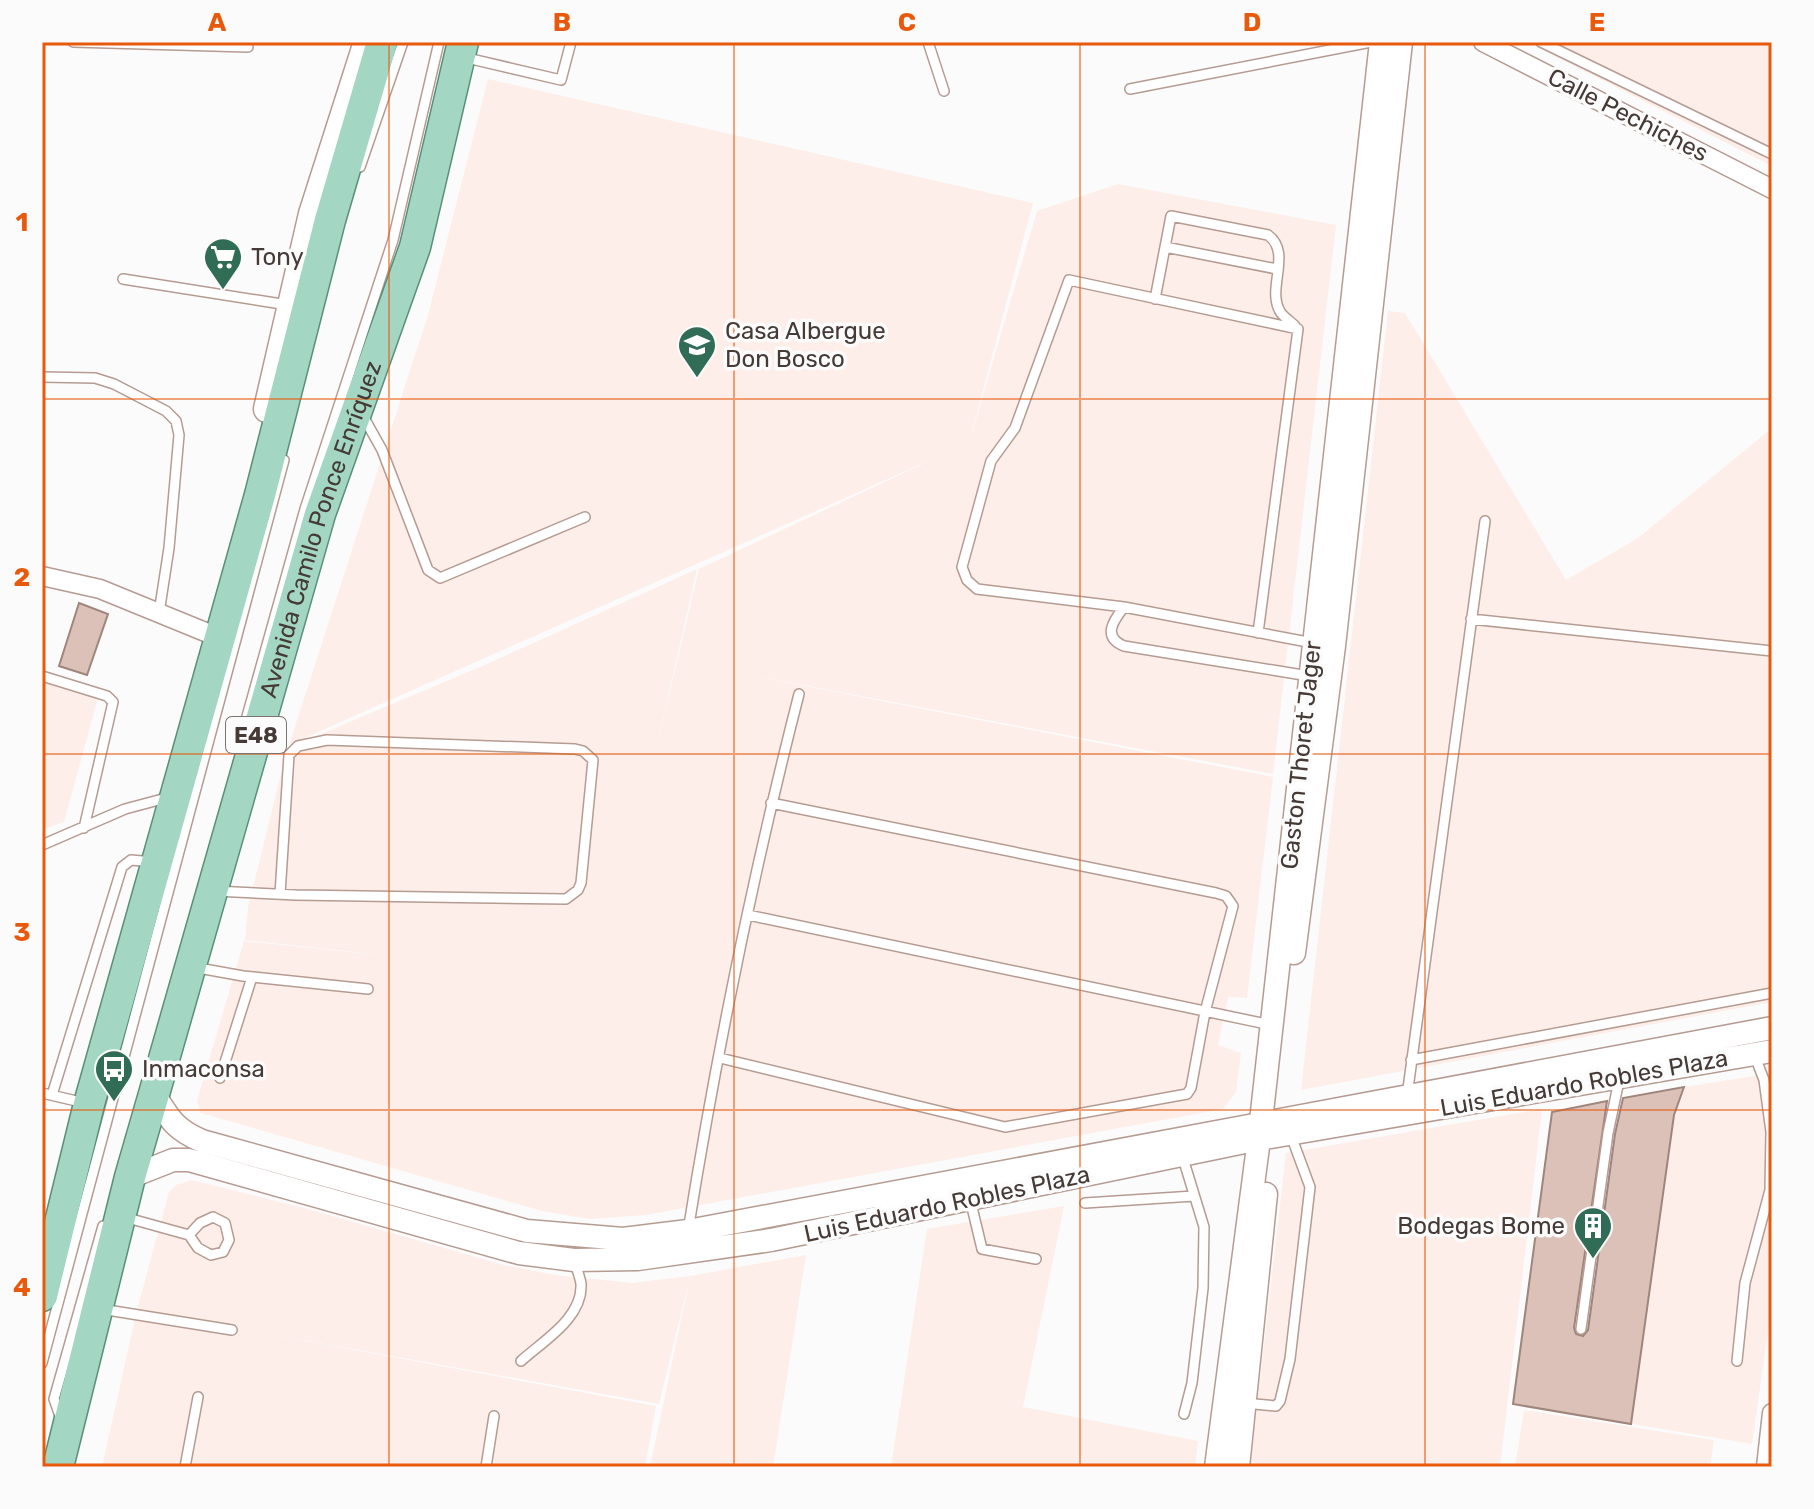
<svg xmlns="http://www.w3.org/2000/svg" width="1814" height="1509" viewBox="0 0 1814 1509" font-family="Rubik,sans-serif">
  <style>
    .built { fill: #fdeee9 }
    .building { fill: #dcc1b8; stroke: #9f857c; stroke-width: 2 }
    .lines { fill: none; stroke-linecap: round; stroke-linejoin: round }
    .service-casing { stroke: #b59b92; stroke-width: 12 }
    .minor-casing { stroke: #b59b92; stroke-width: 21 }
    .tertiary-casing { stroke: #b59b92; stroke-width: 25 }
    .secondary-casing { stroke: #b59b92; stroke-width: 29 }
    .primary-casing { stroke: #5a8e78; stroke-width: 33 }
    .service { stroke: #fff; stroke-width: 9 }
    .minor { stroke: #fff; stroke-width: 18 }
    .tertiary { stroke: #fff; stroke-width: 22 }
    .secondary { stroke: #fff; stroke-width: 26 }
    .primary { stroke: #a3d7c3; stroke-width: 30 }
    .grid { fill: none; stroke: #e8590c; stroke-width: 2; stroke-opacity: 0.55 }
    .labels { text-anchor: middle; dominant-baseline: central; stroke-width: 7; stroke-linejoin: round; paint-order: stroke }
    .shield { fill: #fbfbfb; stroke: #7c7471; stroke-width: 2 }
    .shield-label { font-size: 22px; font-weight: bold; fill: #453a36 }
    .street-label { font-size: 24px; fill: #453a36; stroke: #fbfbfb }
    .poi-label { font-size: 24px; fill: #453a36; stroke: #fbfbfb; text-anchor: start }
    .neatline { fill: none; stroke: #e8590c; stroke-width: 3 }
    .grid-label { font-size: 26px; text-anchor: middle; font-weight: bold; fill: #e8590c }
  </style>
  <rect width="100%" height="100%" fill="#fbfbfb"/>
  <!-- built -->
  <path class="built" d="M1527 42H1772V166Z
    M488 79 1033 203 969 443 1037 211 1118 184 1336 225 1273 774 723 670 1273 777 1247 998 1228 997 1218 1045 1241 1053 1236 1092 1223 1109 646 1215 590 1219 542 1211 201 1113 197 1101 244 941 410 958 245 940 248 907 285 758 295 745 487 664 697 569 656 750 699 569 942 455 289 745 428 315Z
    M1388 311 1405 313 1566 580 1638 538 1772 428V1002L1301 1090Z
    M42 679 99 694 64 822 42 830Z
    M1772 1073V1303L1752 1444 1632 1424 1675 1115 1685 1087Z
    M1542 1109 1500 1467H1250L1286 1153Z
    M192 1180 308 1209 504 1265 555 1275 632 1283 690 1276 806 1255 773 1467H650L690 1277 659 1404 253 1331 656 1406 645 1467H102L137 1310 169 1192 176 1185Z
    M1064 1206 1023 1407 1198 1441 1195 1467H891L927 1229Z
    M1524 1410 1714 1440 1710 1467H1515Z"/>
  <!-- building -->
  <path class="building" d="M79 603 108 614 87 675 59 666Z
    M1684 1087 1674 1115 1631 1424 1513 1404 1552 1112 1607 1101 1574 1328 1576 1334 1583 1336 1588 1330 1615 1134 1623 1098Z"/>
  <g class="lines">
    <!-- service casing -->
    <g class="service-casing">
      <path id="service" d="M73 42 248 47
        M928 42 944 91
        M1541 42 1772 154
        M463 57 561 80 571 42
        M1130 89 1371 42
        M360 167 403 42
        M1165 247 1277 269
        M123 279 288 305
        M1155 299 1171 216 1268 235C1293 253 1265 290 1281 313 1285 318 1291 322 1295 326
        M42 377 95 378 114 384 166 411 176 421 179 435 169 548 159 613
        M363 416 382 450 428 570 440 578 585 517
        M1124 607C1113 621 1102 637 1124 646L1309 676
        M1471 619 1772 651
        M1258 633 1298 329 1069 280 1015 428 991 461 962 567 967 580 977 589 1124 607 1313 643
        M42 676 107 696 113 702 84 828
        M244 727 305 509 393 240 439 42
        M42 845 125 809 170 797
        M215 891 296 895 566 899 578 890 581 883 593 760 583 751 575 749 327 740 298 746 289 755 280 894
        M748 915 1271 1025
        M193 967 243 976 368 989
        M720 1058 1005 1127 1187 1094 1191 1088 1205 1012 1233 906 1226 896 1216 893 771 803
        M1411 1060 1772 993
        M220 1078 252 977
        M42 1093 85 1103
        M52 1095 122 867 131 860 153 862
        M1407 1096 1485 521
        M1182 1155 1204 1227 1203 1288 1192 1383 1184 1414
        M970 1199 982 1249 1036 1259
        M1085 1203 1194 1196
        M124 1217 189 1235 198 1248 211 1255 223 1252 229 1240 225 1223 213 1217 200 1223 189 1235
        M688 1231C717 1050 754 870 799 694
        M101 1309 232 1330
        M1581 1329 1608 1133 1620 1076
        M521 1361C543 1341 583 1318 581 1284 580 1276 576 1268 574 1260
        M1737 1361 1745 1283 1770 1190 1771 1132 1764 1080 1754 1054
        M42 1363 284 460
        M1244 1403 1276 1406 1280 1401 1290 1359 1310 1187 1290 1133
        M61 1419 54 1399 103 1226
        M185 1467 198 1397
        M486 1467 494 1416"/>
    </g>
    <!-- minor casing -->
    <g class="minor-casing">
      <path id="minor" d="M1483 42 1772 189
        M42 576 100 589 220 638
        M1766 1467 1772 1413"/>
    </g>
    <!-- tertiary casing -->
    <g class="tertiary-casing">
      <path id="tertiary" d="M1294 953 1334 646 1401 42
        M154 1094C169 1118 174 1129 202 1141L527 1231 623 1239 688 1231 1772 1028
        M130 1177 173 1160H189L519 1253 574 1260 638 1259 771 1240 1259 1139 1772 1051
        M1216 1467 1259 1139 1381 42
        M1238 1467 1266 1194"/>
    </g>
    <!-- secondary casing -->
    <g class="secondary-casing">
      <path id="secondary" d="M267 409 312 214 367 42"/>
    </g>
    <!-- primary casing -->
    <g class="primary-casing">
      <g id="primary">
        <path d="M42 1296 89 1104 260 495 330 220 382 42"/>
        <path id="s1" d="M58 1467 130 1177 154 1094 320 514 415 247 463 42"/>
      </g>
    </g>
    <!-- service -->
    <use href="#service" class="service"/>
    <!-- minor -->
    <use href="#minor" class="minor"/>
    <!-- tertiary -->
    <use href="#tertiary" class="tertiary"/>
    <!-- secondary -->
    <use href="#secondary" class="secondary"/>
    <!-- primary -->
    <use href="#primary" class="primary"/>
  </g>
  <!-- grid -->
  <path class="grid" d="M389 42V1467M734 42V1467M1080 42V1467M1425 42V1467M42 399H1772M42 754H1772M42 1110H1772"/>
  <!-- icons -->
  <defs>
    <g id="supermarket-pin" transform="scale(2)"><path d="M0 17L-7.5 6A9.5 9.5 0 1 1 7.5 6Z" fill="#316c57" stroke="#fbfbfb"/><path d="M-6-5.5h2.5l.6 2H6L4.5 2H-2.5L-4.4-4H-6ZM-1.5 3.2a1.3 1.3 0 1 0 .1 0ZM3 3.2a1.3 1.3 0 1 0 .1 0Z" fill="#fff"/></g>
    <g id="school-pin" transform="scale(2)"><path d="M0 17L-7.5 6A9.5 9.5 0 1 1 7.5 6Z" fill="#316c57" stroke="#fbfbfb"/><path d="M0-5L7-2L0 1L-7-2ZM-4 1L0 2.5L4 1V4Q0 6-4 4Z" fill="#fff"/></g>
    <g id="bus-pin" transform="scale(2)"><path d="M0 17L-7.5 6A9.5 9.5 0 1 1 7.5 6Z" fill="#316c57" stroke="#fbfbfb"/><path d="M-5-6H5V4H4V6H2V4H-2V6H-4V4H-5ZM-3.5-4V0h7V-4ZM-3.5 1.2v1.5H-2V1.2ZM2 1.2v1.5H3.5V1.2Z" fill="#fff"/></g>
    <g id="building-pin" transform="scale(2)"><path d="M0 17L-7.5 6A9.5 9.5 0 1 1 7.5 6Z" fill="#316c57" stroke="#fbfbfb"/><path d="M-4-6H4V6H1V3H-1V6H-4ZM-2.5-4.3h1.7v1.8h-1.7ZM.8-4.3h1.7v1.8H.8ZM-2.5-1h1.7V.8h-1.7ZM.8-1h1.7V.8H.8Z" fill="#fff"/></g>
  </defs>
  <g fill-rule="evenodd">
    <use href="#supermarket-pin" x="223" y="257"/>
    <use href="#school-pin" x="697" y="345"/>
    <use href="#bus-pin" x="114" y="1069"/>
    <use href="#building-pin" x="1593" y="1226"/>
  </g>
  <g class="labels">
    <!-- shield labels -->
    <rect class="shield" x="226" y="717" width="60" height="36" rx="6"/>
    <g class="shield-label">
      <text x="256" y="735">E48</text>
    </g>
    <!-- street labels -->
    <g class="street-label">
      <text transform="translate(1628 115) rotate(27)">Calle Pechiches</text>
      <text stroke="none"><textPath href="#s1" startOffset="974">Avenida Camilo Ponce Enríquez</textPath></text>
      <text transform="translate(1301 755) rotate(-84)">Gaston Thoret Jager</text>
      <text transform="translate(1584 1083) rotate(-10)">Luis Eduardo Robles Plaza</text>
      <text transform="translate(947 1204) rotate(-12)">Luis Eduardo Robles Plaza</text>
    </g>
    <!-- poi labels -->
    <g class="poi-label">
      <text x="251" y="257">Tony</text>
      <text x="725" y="331">Casa Albergue<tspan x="725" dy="28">Don Bosco</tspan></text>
      <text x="142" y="1069">Inmaconsa</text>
      <text x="1565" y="1226" text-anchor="end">Bodegas Bome</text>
    </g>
  </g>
  <!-- border -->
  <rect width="1814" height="1509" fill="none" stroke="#fbfbfb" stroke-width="88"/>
  <rect x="44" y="44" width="1726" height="1421" class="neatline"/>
  <g class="grid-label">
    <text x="217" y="31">A</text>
    <text x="562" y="31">B</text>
    <text x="907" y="31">C</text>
    <text x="1252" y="31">D</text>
    <text x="1597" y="31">E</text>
    <text x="22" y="231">1</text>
    <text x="22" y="586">2</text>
    <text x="22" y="941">3</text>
    <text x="22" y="1296">4</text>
  </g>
</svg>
